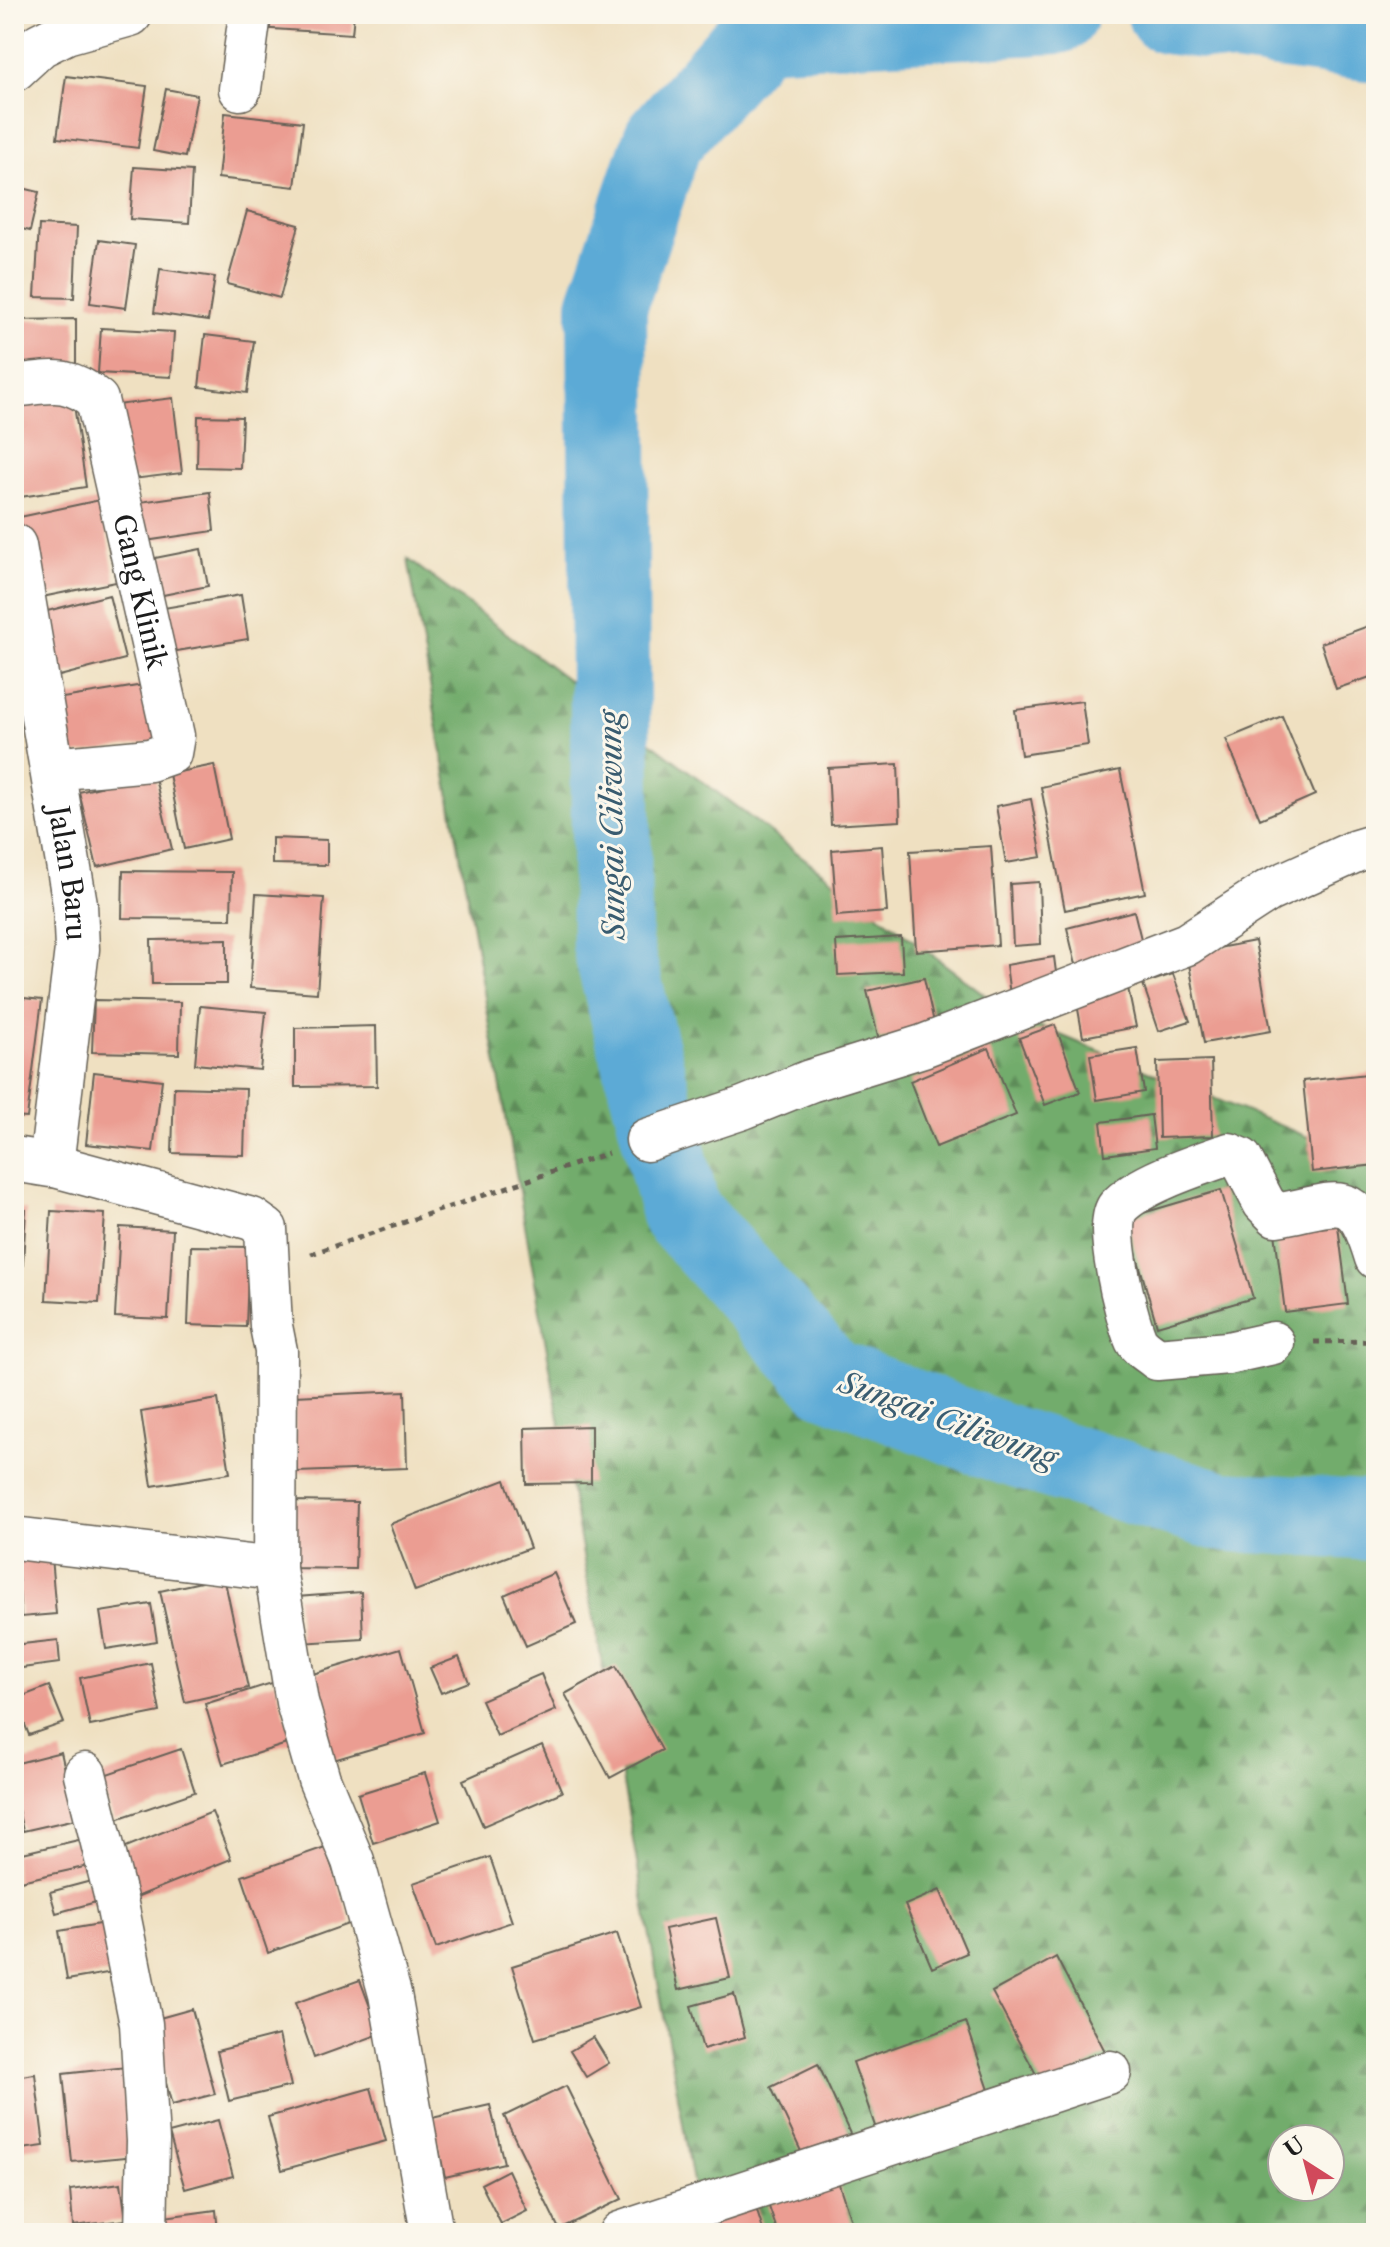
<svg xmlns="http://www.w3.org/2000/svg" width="1390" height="2247" viewBox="0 0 1390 2247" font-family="'Libre Caslon Text',serif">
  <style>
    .forest { fill: url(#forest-firs); stroke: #476444; stroke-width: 2; fill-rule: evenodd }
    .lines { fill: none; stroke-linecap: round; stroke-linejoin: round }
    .river { stroke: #5caad6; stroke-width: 80 }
    .building { fill: #eb9d92 }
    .minor-casing { stroke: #666156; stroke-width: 45 }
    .tertiary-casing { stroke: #666156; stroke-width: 47 }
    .path { stroke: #666156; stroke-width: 5; stroke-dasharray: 6 6; stroke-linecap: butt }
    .minor { stroke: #fff; stroke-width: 42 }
    .tertiary { stroke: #fff; stroke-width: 44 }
    .labels { text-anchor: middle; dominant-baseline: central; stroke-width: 6; stroke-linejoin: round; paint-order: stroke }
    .street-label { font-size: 28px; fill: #1c1c1c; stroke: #fbf7ec }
    .water-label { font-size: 30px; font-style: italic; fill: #395c70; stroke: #fbf7ec }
  </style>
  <defs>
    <pattern id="forest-firs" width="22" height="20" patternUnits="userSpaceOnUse" patternTransform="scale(2)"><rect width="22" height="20" fill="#72ac6c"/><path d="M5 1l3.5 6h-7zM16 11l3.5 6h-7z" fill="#5d8b58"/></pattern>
  </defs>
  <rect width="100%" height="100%" fill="#fbf7ec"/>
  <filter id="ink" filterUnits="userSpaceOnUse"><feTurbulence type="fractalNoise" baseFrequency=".0125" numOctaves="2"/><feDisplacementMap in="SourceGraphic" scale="16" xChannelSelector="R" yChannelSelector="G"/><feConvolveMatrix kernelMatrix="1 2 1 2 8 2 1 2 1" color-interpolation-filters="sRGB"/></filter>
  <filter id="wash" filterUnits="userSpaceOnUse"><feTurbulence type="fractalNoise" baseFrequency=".006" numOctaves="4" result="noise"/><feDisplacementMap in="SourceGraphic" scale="32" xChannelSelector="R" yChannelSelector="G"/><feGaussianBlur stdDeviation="1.8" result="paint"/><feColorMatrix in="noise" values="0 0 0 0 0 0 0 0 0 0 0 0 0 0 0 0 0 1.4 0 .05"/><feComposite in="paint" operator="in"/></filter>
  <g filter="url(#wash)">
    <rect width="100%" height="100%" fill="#efe0c1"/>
    <!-- forest -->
    <path class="forest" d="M408 559 1012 1015 1376 1165V2233H702ZM1282 2139H1330V2187H1282Z"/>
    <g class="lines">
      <!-- river -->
      <path class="river" d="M1058 14 760 30 663 140 607 306 612 944 681 1213 829 1378 1004 1444 1220 1511 1376 1521
        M1167 14 1376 42"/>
    </g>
    <g id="blocks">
      <!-- building -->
      <path class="building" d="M258 14H354L352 34 257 28Z
        M66 76 147 86 138 148 57 138Z
        M166 89 197 95 185 157 153 151Z
        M225 113 303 122 295 187 218 178Z
        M134 167 192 171 189 223 130 219Z
        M14 186 39 192 30 231 14 227Z
        M247 211 299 225 280 298 227 284Z
        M39 225 77 227 74 298 35 297Z
        M99 240 135 245 126 308 90 303Z
        M14 250 22 252 16 290H14Z
        M160 269 215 277 208 321 154 313Z
        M76 319V364H14V320Z
        M101 328 174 332 171 377 98 373Z
        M205 335 254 341 247 393 199 387Z
        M73 398 86 487 20 497 14 454V407Z
        M173 398 182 473 125 480 116 405Z
        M198 416 242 417 240 468 197 467Z
        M210 492 214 531 138 542 133 503Z
        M100 500 116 582 37 598 20 517Z
        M201 549 208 586 158 596 150 559Z
        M109 595 125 659 48 679 32 615Z
        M241 595 248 639 159 654 152 610Z
        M1371 625 1376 639V675L1336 689 1321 643Z
        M150 684 159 741 59 757 50 700Z
        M1082 701 1088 745 1021 755 1015 710Z
        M1282 716 1315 795 1260 819 1226 739Z
        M898 764 900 821 831 825 828 768Z
        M214 765 229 839 184 849 169 774Z
        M1120 770 1145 893 1065 910 1041 787Z
        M154 774 172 849 97 867 79 792Z
        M1031 799 1042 857 1006 863 996 806Z
        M272 838 327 840V865L272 864Z
        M882 846 887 912 837 916 832 850Z
        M991 846 998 945 916 951 910 851Z
        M123 871 232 872 231 919 122 918Z
        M1039 882 1041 944 1013 946 1010 884Z
        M256 894 324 898 317 993 250 988Z
        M1134 911 1144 951 1077 969 1067 928Z
        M901 937 903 972 838 975 836 941Z
        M227 939V984H152L151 940Z
        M1255 941 1271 1031 1204 1043 1187 954Z
        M1054 957 1058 988 1010 995 1006 965Z
        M1173 974 1190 1021 1159 1031 1143 984Z
        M924 978 935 1027 879 1040 867 991Z
        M1128 988 1136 1027 1083 1037 1076 998Z
        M14 997 42 1000 27 1118 14 1117Z
        M94 1000 180 1002 179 1054 92 1052Z
        M200 1006 266 1012 260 1070 195 1064Z
        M1055 1025 1080 1092 1045 1105 1019 1038Z
        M376 1026 377 1086 295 1087V1028Z
        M989 1048 1016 1115 936 1147 910 1081Z
        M1137 1048 1144 1092 1097 1100 1090 1055Z
        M1211 1060 1213 1136 1159 1138 1157 1062Z
        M94 1072 162 1080 153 1151 86 1144Z
        M1376 1073V1165L1312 1172 1303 1081Z
        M174 1087 246 1089 244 1155 172 1153Z
        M1151 1115 1155 1148 1105 1155 1101 1122Z
        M1221 1190 1253 1298 1157 1326 1126 1218Z
        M14 1209 26 1210 21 1299H14Z
        M51 1211 105 1214 99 1303 46 1300Z
        M1338 1226 1348 1304 1285 1312 1275 1233Z
        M120 1227 173 1230 168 1319 115 1317Z
        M191 1246 249 1247 246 1327 188 1325Z
        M405 1391 407 1468 297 1472 294 1396Z
        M218 1399 230 1473 152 1486 141 1412Z
        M591 1426V1483L526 1484 525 1428Z
        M505 1480 530 1548 415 1591 390 1524Z
        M288 1501 357 1502 355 1569 286 1568Z
        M50 1546 56 1614 21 1617 16 1549Z
        M554 1573 576 1624 526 1646 504 1595Z
        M224 1577 248 1688 185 1702 160 1591Z
        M361 1592 363 1639 300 1643 297 1597Z
        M151 1604 157 1641 106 1649 100 1612Z
        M58 1640 60 1663 14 1669V1645Z
        M401 1648 425 1733 330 1761 306 1676Z
        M459 1657 469 1682 441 1693 430 1668Z
        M151 1663 160 1712 90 1726 80 1678Z
        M616 1666 662 1750 610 1778 565 1694Z
        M541 1674 556 1710 497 1736 481 1700Z
        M275 1682 293 1742 223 1764 205 1704Z
        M49 1686 64 1723 29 1735 15 1699Z
        M542 1745 562 1792 483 1826 463 1780Z
        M181 1749 195 1792 114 1820 98 1777Z
        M61 1752 76 1819 23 1831 14 1792V1764Z
        M425 1773 440 1821 373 1843 358 1794Z
        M212 1812 231 1859 134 1898 116 1851Z
        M87 1838 93 1865 16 1882 14 1855Z
        M325 1847 351 1923 268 1953 242 1876Z
        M490 1857 512 1922 436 1948 413 1883Z
        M91 1881 96 1902 56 1913 50 1892Z
        M940 1890 967 1953 932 1968 905 1905Z
        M716 1918 730 1978 678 1990 665 1929Z
        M105 1923 113 1972 67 1980 59 1931Z
        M617 1933 641 2007 535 2039 512 1966Z
        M1056 1957 1107 2055 1044 2089 992 1992Z
        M360 1980 380 2034 314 2058 295 2003Z
        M734 1994 745 2037 703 2049 691 2006Z
        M192 2009 215 2094 172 2105 149 2021Z
        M966 2022 990 2093 877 2132 853 2062Z
        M279 2035 291 2086 229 2101 217 2051Z
        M593 2037 609 2063 586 2077 570 2051Z
        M818 2064 852 2138 805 2160 771 2087Z
        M126 2067 136 2156 72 2162 63 2074Z
        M35 2074 44 2146 14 2150V2077Z
        M566 2086 622 2199 559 2229 504 2116Z
        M371 2088 386 2141 282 2170 268 2117Z
        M490 2105 504 2163 445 2177 432 2118Z
        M218 2120 233 2176 185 2189 169 2133Z
        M21 2170 23 2200 14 2201V2171Z
        M508 2170 527 2211 501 2224 481 2184Z
        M838 2181 855 2233H778L768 2204Z
        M121 2183 126 2220 73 2226 70 2190Z
        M755 2205 764 2233H664Z
        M216 2210 218 2233H166L164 2217Z"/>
    </g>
  </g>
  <g filter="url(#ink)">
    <use href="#blocks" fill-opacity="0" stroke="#666156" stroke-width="2"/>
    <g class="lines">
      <!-- minor casing -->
      <g class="minor-casing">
        <g id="minor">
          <path d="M240 89 250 14"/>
          <path id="s1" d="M14 386C51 382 67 375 97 400L173 736 170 753 150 760 52 769"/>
          <path d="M647 1140 743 1108 810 1081 923 1046 1187 944 1268 891 1356 851 1376 845"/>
          <path d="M51 1165 252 1219 266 1229 271 1326 276 1351 275 1569 297 1702 319 1779 353 1861 390 1994 432 2233"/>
          <path d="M1273 1343 1228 1353 1157 1359C1150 1353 1138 1347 1135 1338 1126 1316 1103 1225 1118 1207 1138 1184 1200 1164 1229 1154L1241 1159 1264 1203 1276 1215C1340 1204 1354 1185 1376 1258"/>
          <path d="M14 1538 275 1569"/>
          <path d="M85 1774 116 1899 141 2024 148 2141 146 2233"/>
          <path d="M620 2233 1110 2072"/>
        </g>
      </g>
      <!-- tertiary casing -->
      <g class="tertiary-casing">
        <g id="tertiary">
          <path d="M14 69 40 45 66 32 130 14"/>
          <path id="s2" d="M14 546 75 904 77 949 51 1165 14 1159"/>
        </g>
      </g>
      <!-- path -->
      <path class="path" d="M311 1254 608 1153
        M1314 1342 1376 1341"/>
      <!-- minor -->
      <use href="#minor" class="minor"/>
      <!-- tertiary -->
      <use href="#tertiary" class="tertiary"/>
    </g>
  </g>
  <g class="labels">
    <!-- street labels -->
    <g class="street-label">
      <text stroke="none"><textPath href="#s1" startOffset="284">Gang Klinik</textPath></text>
      <text stroke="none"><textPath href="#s2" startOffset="332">Jalan Baru</textPath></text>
    </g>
    <!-- water labels -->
    <g class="water-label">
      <text transform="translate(612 825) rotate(-91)">Sungai Ciliwung</text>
      <text transform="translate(948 1420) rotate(20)">Sungai Ciliwung</text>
    </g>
  </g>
  <!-- margin -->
  <rect width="1390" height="2247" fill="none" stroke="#fbf7ec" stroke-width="48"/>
  <!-- north arrow -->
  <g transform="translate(1306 2163) rotate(324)"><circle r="38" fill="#fbf7ec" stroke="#a29f99" stroke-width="2"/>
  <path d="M0-6L14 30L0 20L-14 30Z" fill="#d1495b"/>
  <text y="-12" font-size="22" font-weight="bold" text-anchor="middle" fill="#1c1c1c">U</text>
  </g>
</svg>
